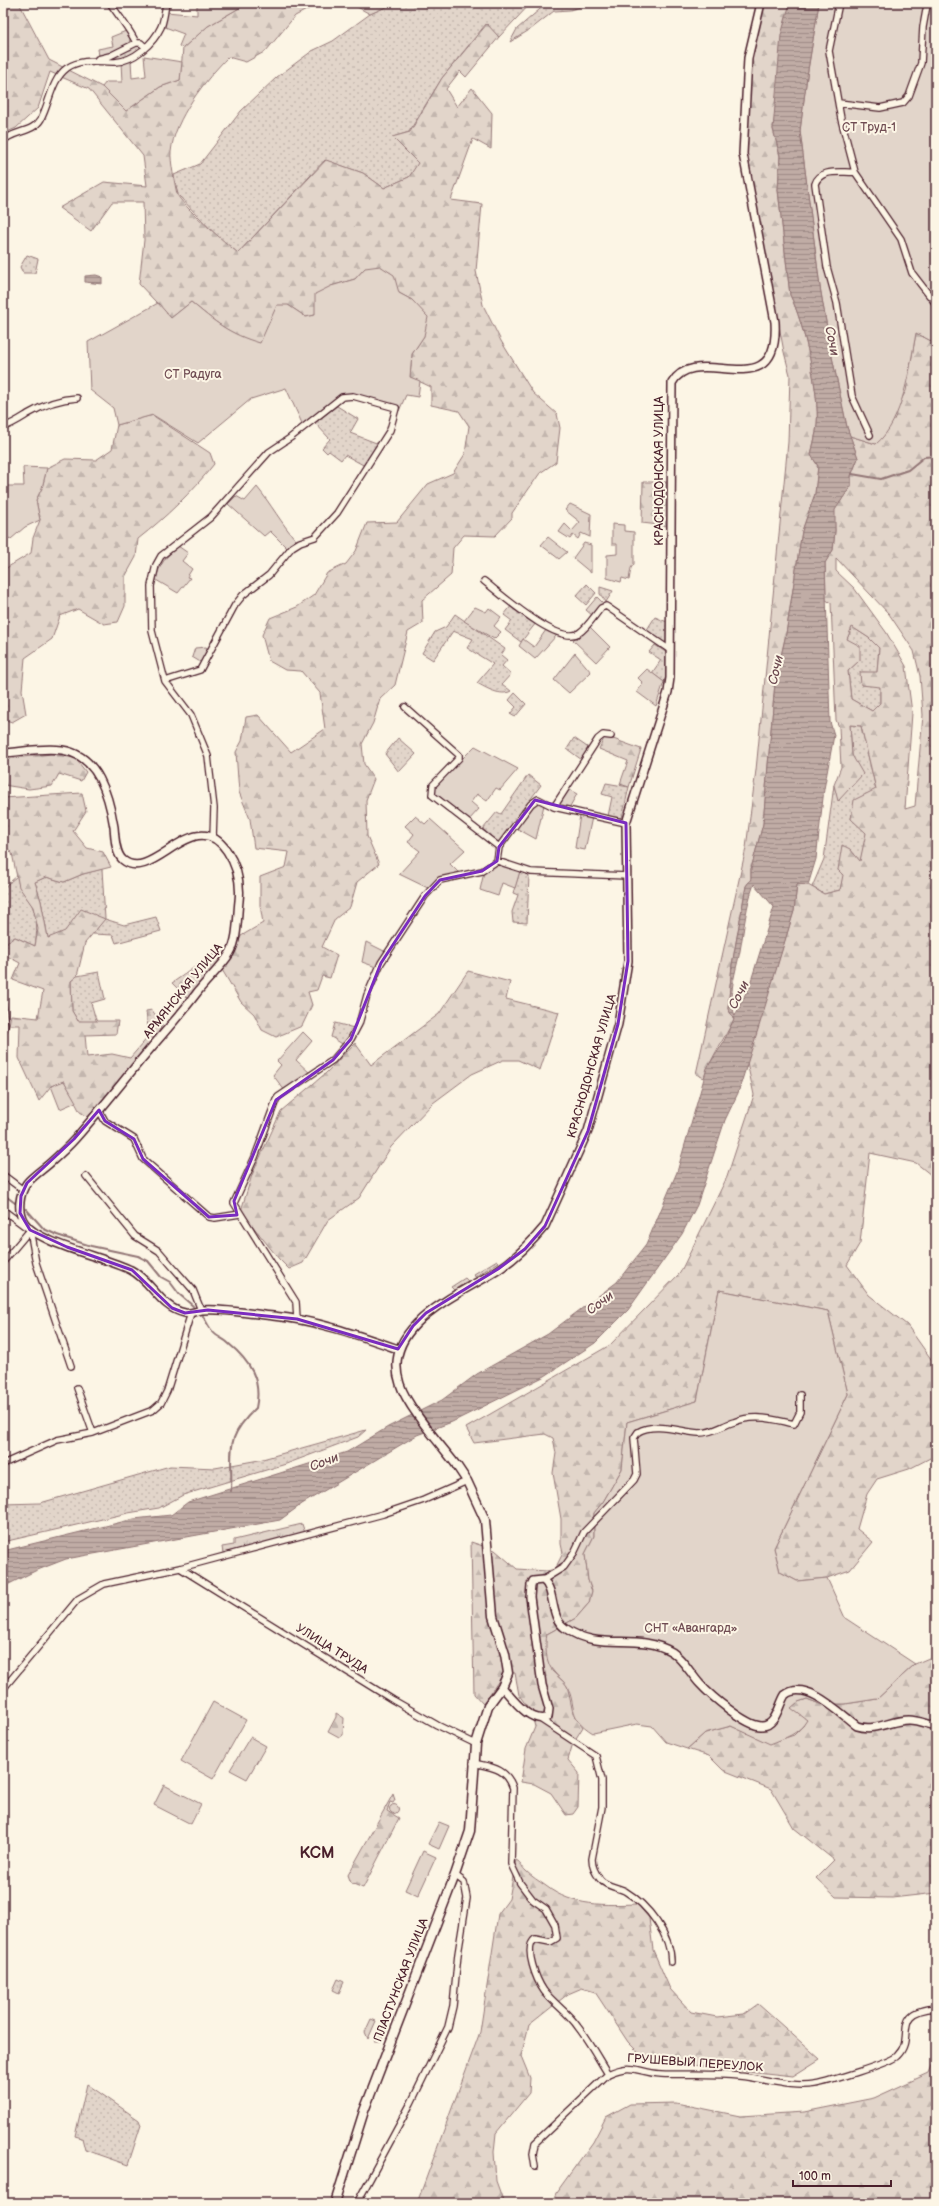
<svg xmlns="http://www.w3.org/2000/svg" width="939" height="2206" viewBox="0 0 939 2206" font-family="'Balsamiq Sans',sans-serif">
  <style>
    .grass { fill: url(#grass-dots); stroke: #967a7a }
    .forest { fill: url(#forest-firs); stroke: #967a7a; fill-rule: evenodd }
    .park { fill: url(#park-tufts); stroke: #967a7a }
    .garden { fill: #e2d5ca; stroke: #967a7a }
    .water { fill: url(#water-rules); stroke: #917474; fill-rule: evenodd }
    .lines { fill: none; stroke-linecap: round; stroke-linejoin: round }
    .stream { stroke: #917474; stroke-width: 2 }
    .minor-casing { stroke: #4a1f2b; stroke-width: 8 }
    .tertiary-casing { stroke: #4a1f2b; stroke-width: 10 }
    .secondary-casing { stroke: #4a1f2b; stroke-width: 11 }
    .minor { stroke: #fcf5e5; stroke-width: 5.5 }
    .tertiary { stroke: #fcf5e5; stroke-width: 7 }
    .secondary { stroke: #fcf5e5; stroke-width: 8 }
    .marked { fill: none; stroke: #7b2cbf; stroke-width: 3; stroke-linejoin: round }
    .labels { text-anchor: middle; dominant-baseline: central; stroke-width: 4; stroke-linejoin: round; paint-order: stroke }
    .park-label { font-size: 12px; fill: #704c53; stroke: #fcf5e5 }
    .street-label { font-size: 12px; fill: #4a1f2b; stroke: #fcf5e5 }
    .water-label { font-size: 13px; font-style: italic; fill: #6d4950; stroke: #fcf5e5 }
    .district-label { font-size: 16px; font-weight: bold; fill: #4a1f2b; stroke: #fcf5e5 }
  </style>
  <defs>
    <pattern id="grass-dots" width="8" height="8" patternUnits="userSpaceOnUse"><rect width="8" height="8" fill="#e2d5ca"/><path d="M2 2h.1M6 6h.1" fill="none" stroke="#c3b6ae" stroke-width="1.8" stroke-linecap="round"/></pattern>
    <pattern id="forest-firs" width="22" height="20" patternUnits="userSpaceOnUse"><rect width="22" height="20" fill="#e2d5ca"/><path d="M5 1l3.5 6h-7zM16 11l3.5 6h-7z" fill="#c3b6ae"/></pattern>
    <pattern id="park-tufts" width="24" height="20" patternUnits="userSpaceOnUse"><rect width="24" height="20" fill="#e2d5ca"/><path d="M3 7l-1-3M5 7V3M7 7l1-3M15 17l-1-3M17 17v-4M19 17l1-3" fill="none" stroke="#c3b6ae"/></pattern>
    <pattern id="water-rules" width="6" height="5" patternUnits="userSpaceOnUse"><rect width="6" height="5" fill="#c0aca5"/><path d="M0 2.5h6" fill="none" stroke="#9e8b87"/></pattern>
  </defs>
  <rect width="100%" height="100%" fill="#fcf5e5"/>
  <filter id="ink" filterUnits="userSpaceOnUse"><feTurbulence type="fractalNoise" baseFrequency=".025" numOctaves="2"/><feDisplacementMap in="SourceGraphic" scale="8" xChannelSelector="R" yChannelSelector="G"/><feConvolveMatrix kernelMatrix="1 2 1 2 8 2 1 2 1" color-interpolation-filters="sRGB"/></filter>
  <g filter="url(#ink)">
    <!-- grass -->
    <path class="grass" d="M395 3H531L499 37 486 24 442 78 409 132 393 137 419 164 409 177 384 188 363 173 325 160 238 253 218 237 178 195 174 175 200 164 241 111 277 77 312 51 333 41 370 14Z
      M547 3H594L570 10 554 11 531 29 510 42 517 29Z
      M137 45H141L142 49 129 57 111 60 110 57Z
      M27 255 38 259 35 273H23L20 267Z
      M337 406 358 419 350 433 379 444 365 466 345 455 341 460 329 451 327 453 322 448 330 439 315 423Z
      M587 584 596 593 586 605 576 596Z
      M600 587 613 591 606 602 600 594Z
      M512 605 536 623 521 642 505 630 512 621 504 615Z
      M455 614 505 649 501 655 507 660 502 666 511 674 502 684 511 691C501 697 486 688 477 683L493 664 467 648 473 639 453 631 433 660 422 653 435 632 446 627Z
      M655 617 667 622V645L646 631Z
      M852 627 869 638 879 648 877 673 860 672 880 686V703L872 711 851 699 848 671 860 660 847 639Z
      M655 645 667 653V674L664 682 652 673 661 660 649 652Z
      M515 693 526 704 515 717 510 714 516 707 509 700Z
      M850 725 861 726 876 789 851 819 867 833 860 862 850 849 840 890 824 894 812 887 824 859 834 785 839 801 852 755Z
      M398 738 416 754 399 772 385 754Z
      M574 738 590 749 582 760 567 749Z
      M528 775 541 785 498 843 483 829 497 812 501 814Z
      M606 783 629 787 622 818 608 816 612 797 602 794Z
      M102 869 105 919 124 925 156 917 161 931 116 943 113 935 93 934 104 919 48 938 41 901 35 882 46 877 64 882 83 874Z
      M520 871 529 875 527 923 513 922 512 912 518 895 513 893Z
      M17 876C20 889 29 896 33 908 38 921 37 933 35 946L15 937 3 944V926L6 924 3 920V888Z
      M99 972 105 999 91 1003 97 1023 78 1021 72 1011 71 981 77 976Z
      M335 1023 354 1028 344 1045 331 1037Z
      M497 1260 499 1262 475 1277 474 1274Z
      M465 1278 468 1281 454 1290 451 1287Z
      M366 1430 358 1437 286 1464 183 1495 159 1508 128 1513 3 1542V1504L40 1503 170 1466 215 1468 259 1460Z
      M87 2084 139 2120 141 2125 128 2165 85 2150 82 2138 75 2136Z"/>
    <!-- forest -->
    <path class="forest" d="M3 3H19L49 60 102 87 126 111 160 87 180 80 183 48 208 26 248 3H337L316 5 295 16 266 51 246 62 228 57C206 79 174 119 171 152 170 160 175 185 177 194 181 205 227 244 238 253L326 160 363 173 384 188 409 177 418 163 392 137 410 132 442 78 487 24 499 37 466 77 460 71 446 89 457 107 472 88 492 113 491 149 473 139 451 200 482 204 476 271 483 305 501 341 533 393 557 414 560 428 556 462 540 473 512 513V518L495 536 464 535 453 548 451 575 422 600 423 623 408 632 395 685 380 699 373 723 362 744 364 764 374 779 366 800 367 836 379 864 357 882 350 907 335 919 322 947 337 955 330 978 322 976 317 990 308 992 312 1005 302 1026 276 1037 262 1030 254 1014 241 1002 221 968 232 958 241 936 263 923 260 905V877L286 867 289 852 254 848 250 819 239 792 236 752 242 741 246 717 258 715 291 752 325 729 320 693 301 671 285 670 269 661 262 635 270 618 297 607 314 595 327 573 346 564 356 551 367 523 397 522 428 484 453 473 465 454 469 426 459 411 431 405V387L410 377 412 354 424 336 412 300 399 293 365 268 355 279 331 286 315 315 306 317 288 305 260 344C229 334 215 322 191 302L171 318 139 284 144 240 143 202H112L91 231 59 208 104 182 147 186 143 156 89 89 50 72 38 108 16 128 3 134Z
      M350 3H395L370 14Z
      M765 3H791L773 129 780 156 778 190 790 295C804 322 820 395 817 425 816 435 813 445 811 455L818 466 815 494 802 531 786 634 775 683 763 824 751 869V879L746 886 732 965 728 1009 734 1019C725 1038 710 1059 704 1078L696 1074 746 848 756 770 788 442 790 375 784 352 747 156V115L751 59Z
      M916 333 933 342 936 352V1179L916 1163 870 1153 860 1243 847 1265 869 1295 907 1325 936 1366V1455L909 1469 877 1479 867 1494 857 1529 873 1542 850 1570 827 1578 797 1581 780 1572 774 1548 848 1394 828 1311 719 1290 697 1401 627 1422 622 1469 603 1502 594 1513V1536L585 1554 588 1580 592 1591 589 1603 576 1618 547 1634 552 1671 567 1685 573 1713 583 1727 573 1743 568 1760 579 1773 578 1807 573 1814 566 1815 551 1793 534 1784 521 1782 526 1749 535 1727 531 1712 519 1695 515 1673H504L483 1704 474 1694 471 1542 495 1550 517 1569 547 1571 555 1569 563 1553 561 1544V1519L553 1473 556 1453 553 1438 545 1434 474 1443 466 1428 610 1345 680 1273 727 1177 754 1095 747 1062 794 911 797 884 808 885 824 894 840 890 843 875 838 870 842 845 850 849 860 861 866 833 851 819 854 800 876 789 861 726 850 725 852 755 863 774 838 801 834 785 841 767 839 727 836 720 831 603 826 600 825 562 833 550 835 531 834 510 851 486V476L858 458 850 436 876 444 906 391ZM836 558 889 614 914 651 920 676 923 715 915 806 905 809 912 713 906 666 886 632 854 588 836 571ZM852 627 869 638 879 648 877 672H860L861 685 880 687V703L872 711 851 699 848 671 860 660V646L847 639Z
      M152 415 210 453 214 464C192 492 166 517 138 539L136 557 125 577V606L118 622 104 624 78 609 60 616 52 639 25 658 22 690 26 714 12 722 3 719V570L31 553 33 538 40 520 36 500 42 488 47 468 65 459 96 460 112 449 117 425Z
      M643 482H667V526L642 523Z
      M605 736 641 749 629 787 620 784 628 761 599 749Z
      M52 754 75 758 86 772 81 781 59 774 52 786 29 789 3 785V759Z
      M82 793 86 811 73 831 87 848 103 852 111 867 83 874 64 882 46 877 35 882 41 901 48 938 65 931 81 909 105 919 85 943 77 976 71 981 72 1011 78 1021H118L116 1034 85 1035 87 1057 112 1054 130 1058 149 1036 146 1011 152 1010 162 1025 156 1038 88 1117 80 1112 64 1081 51 1086 39 1101 19 1058 20 1025H9L11 1015 38 1018 43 991 13 980 20 963 7 956 5 944 15 937 35 946 38 929 33 907 19 887 12 853 3 844V798Z
      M221 949 224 956 188 999 172 983Z
      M468 971 510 982 506 999 559 1012 540 1070 518 1060H503L472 1074 433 1103 391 1147 359 1198 328 1220 303 1263 289 1269 279 1259 247 1219 240 1214 252 1175 281 1111 326 1073 355 1043 371 1065 439 1014Z
      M936 1655V1893L892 1898 836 1897 816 1878 834 1860 794 1828 771 1789 723 1770 709 1756 687 1749 705 1733 731 1726 770 1743 794 1735 804 1725 790 1708 798 1702 807 1699 820 1704H845L877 1699 915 1664Z
      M336 1713 344 1718 343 1735 339 1738 328 1732 336 1717Z
      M393 1794 395 1800 393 1803 390 1802 387 1811 399 1818 363 1888 351 1883 348 1875Z
      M516 1860C522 1863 522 1868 526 1871 532 1877 539 1881 546 1886 573 1907 605 1905 637 1904L649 1918 653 1950 670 1989 691 2012 717 2017 744 2014 758 2004 820 2059 793 2076 646 2060 628 2042 595 1992 582 1988 568 1994 529 2025 521 2056 530 2078 529 2093 496 2133 494 2152 496 2181 504 2203H417L480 2032 498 1914 509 1899Z
      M936 2056V2203H552L556 2193 593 2142 606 2117 630 2104 676 2103 740 2116 804 2112 874 2098 929 2073Z"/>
    <!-- park -->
    <path class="park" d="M302 1524 305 1533 223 1553 222 1547 234 1545V1540Z
      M389.5 1809a4.5 4.5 0 1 1 9 0a4.5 4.5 0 1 1-9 0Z
      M338 1979 344 1982 339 1993 333 1990Z
      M371 2019 376 2021 368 2039 365 2032Z
      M381 2027 385 2032 381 2041H374Z"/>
    <!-- garden -->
    <path class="garden" d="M197 3H248L208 26 183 48 179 46 184 34 165 27 167 12 197 15Z
      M819 3H936V352L933 342 916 333C910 366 903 422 876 444L850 436 847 427 832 357 820 287 800 131 807 76Z
      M126 31 130 39 129 45 112 53 99 56 98 49 113 46 111 37Z
      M144 56 182 62 180 80 160 87 126 111 102 87 106 82H122L121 62 131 60 132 78 146 76Z
      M380 266 394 275 399 293 412 300 428 317 424 336 412 354 410 377 420 381 418 397 406 395 399 411 352 399 344 400 305 430 286 388 251 399 198 443 153 415 117 425 113 408 90 390 88 342 158 303 171 318 191 302C215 322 229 334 260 343L277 305H288L306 317 315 315V294L331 286 355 279 365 268Z
      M23 467 47 468 42 488 36 500 40 520 25 527 11 539 3 536V486H24Z
      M257 487C271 504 281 523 296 540L287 548 270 531 264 536 228 504 236 496 245 501Z
      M570 504 591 514 590 537 581 533 578 539 573 535 570 539 559 532 565 524 572 531 580 522 565 510Z
      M612 524 624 525V531L634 532V564L631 568 629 580 622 578 621 582 607 578V555L617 554V544H612Z
      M548 537 567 552 559 559 541 545Z
      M584 543 591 545V573L573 558Z
      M178 546 188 553 182 561 192 569 187 577 190 578 178 593 156 580C159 564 166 557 178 546Z
      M597 597 604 604 593 616 586 610Z
      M475 607 486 612 489 608 501 617 494 626 501 632 494 639 464 621Z
      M588 625 610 647 596 662 573 640Z
      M546 630 557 635 535 659 519 646 523 639 534 647Z
      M206 647 209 649 202 663 192 657 195 648Z
      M575 653 591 672 569 693 554 680Z
      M647 669 664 682 656 706 637 692 643 683 638 678Z
      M475 746 518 769 500 790 496 788 487 801 477 794 471 802 479 809 469 820 435 793V786Z
      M568 789 577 794 569 808 557 805Z
      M538 802 544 805 536 839 516 828 535 803Z
      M580 815 592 817 585 850 575 848Z
      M415 816 425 824 430 819 465 850 450 864 459 873 441 877 430 889 399 874 420 851 408 842 414 834 405 826Z
      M498 863 520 871 515 888 502 883 498 896 480 890 484 872Z
      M366 942 386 952 376 967 362 962Z
      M303 1032 312 1041 296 1060 311 1074 285 1091 273 1075 281 1065 277 1061Z
      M64 1081 76 1102 60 1109 51 1086Z
      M719 1290 828 1311 848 1394 774 1548 780 1572 797 1581 827 1578 845 1618 915 1664 877 1699 845 1704H820L807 1699 798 1702 791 1708 807 1720C799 1734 785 1738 770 1744L731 1726 705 1733 687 1749 666 1742 652 1726 637 1724 593 1733C567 1717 577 1707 567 1686 564 1681 558 1677 554 1672 545 1663 545 1645 547 1634L576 1618 589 1603 592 1591 588 1580 585 1554 594 1536V1513L603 1502 622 1469 627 1422 697 1401Z
      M213 1702 246 1720 213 1779 181 1761Z
      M250 1737 266 1746 247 1779 230 1770Z
      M164 1785 201 1804 191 1824 154 1805Z
      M439 1822 449 1826 439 1849 428 1844Z
      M423 1851 436 1857 418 1896 405 1890Z"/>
    <!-- water -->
    <path class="water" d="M790 3H819L807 76 800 131 820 287 832 357 847 427 858 458 851 476V486L835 510V531L833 550 825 563 830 722 834 735 824 789 816 859 808 885 797 884 794 911 760 1023 738 1093 725 1120 697 1205 682 1234 628 1310 595 1343 545 1376 452 1422 417 1435 302 1504 280 1520 66 1559 35 1571 3 1587V1551L134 1519 171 1515 188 1502 347 1452 388 1427 442 1400 477 1374 548 1334 617 1282 646 1245 677 1172 707 1068 723 1043 734 1019 728 1009 732 965 746 886 751 879V869L763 824 775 683 786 634 802 531 815 494 818 466 811 455C813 445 816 435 817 425 820 395 804 322 790 295L778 190 780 156 773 129 781 35ZM754 884 774 907 750 984 735 1016C727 994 736 972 740 951 744 928 746 906 754 884Z
      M96 275 102 277V284L85 282V276Z"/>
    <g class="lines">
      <!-- stream -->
      <path class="stream" d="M852 474 881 479 908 470 924 457 936 456
        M3 1194 15 1203
        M26 1209 44 1229 57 1235 91 1246 138 1256 148 1261 161 1277 170 1282 179 1294 193 1306
        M203 1316C206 1321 209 1328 213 1332 217 1337 224 1339 228 1343 250 1361 262 1380 256 1408 223 1440 233 1450 231 1491"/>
      <!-- minor casing -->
      <g class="minor-casing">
        <path id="minor" d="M110 3C118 15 131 31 136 43
          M839 3 829 51 841 119 855 172 901 239 912 273 936 304
          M98 59 110 56 136 43H141L145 47
          M839 103 880 108 903 103 909 96 921 63 923 27 927 5 930 3
          M3 141C14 130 33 133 41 119 50 102 51 80 67 68 82 58 98 62 115 62 134 61 153 44 161 27 164 20 165 10 166 3
          M855 172C841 173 820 168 815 184L827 267 837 303 852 396 870 435
          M3 427C13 424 20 419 28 414 43 405 60 399 77 398
          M484 581C501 594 558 646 579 633 587 628 595 615 601 608L606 606 670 650
          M165 681 200 670 235 605 243 595 269 575 292 547 300 542 315 537 337 513 390 430 396 408 353 396 342 397 290 438 269 452 211 517 161 556 156 565 151 586 152 631 165 681 191 715 208 756 214 808 213 838
          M405 707 459 755V758L433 785 432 795 499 847
          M554 807 626 823
          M497 861 531 872 627 876
          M3 1005 5 1026 3 1033
          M99 1110 105 1121 134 1139 143 1159 209 1217 215 1218 240 1214
          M3 1175 23 1190
          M86 1176 135 1236 159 1251 171 1265 193 1290 201 1310
          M3 1210 26 1227
          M30 1230 36 1263 71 1366
          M3 1262 30 1230
          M297 1319 296 1302 234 1203 255 1157 276 1100 278 1097 333 1060 351 1039 359 1024 367 995 381 963 425 896 440 880 482 871 497 861 499 847 531 804 538 799 554 807 598 739 603 735 611 736
          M77 1388 93 1433
          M3 1464 57 1440 93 1433 153 1410 161 1403 167 1391 191 1313
          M935 1559H936
          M180 1568 393 1700 437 1725 476 1744
          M543 1580 564 1567 574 1553 584 1532 634 1480 637 1474 634 1438 638 1432C655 1422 681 1432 699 1433 713 1433 721 1426 734 1422 754 1414 774 1419 794 1424L800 1412V1395
          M3 1689 78 1599 104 1584 180 1568 383 1514 424 1500 467 1481
          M540 1719 596 1756 602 1780V1807L592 1859C592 1867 595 1873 600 1879 605 1886 617 1887 625 1891 648 1905 671 1935 671 1962
          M473 1763C491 1767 507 1768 513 1788L511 1864 520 1883 533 1900 546 1909 555 1925 557 1938 550 1942 535 1939C523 1948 537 1981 544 1991 554 2004 569 2013 578 2027 589 2041 598 2058 608 2074
          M535 2167 533 2154 535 2143 608 2074C634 2062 637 2073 661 2074 687 2075 713 2073 739 2076 764 2078 790 2088 815 2084 827 2082 890 2063 897 2056 917 2037 889 2012 936 2008
          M357 2203 411 2103 448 2027 453 2006 458 1954 467 1898 464 1882 455 1875"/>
      </g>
      <!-- tertiary casing -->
      <g class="tertiary-casing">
        <path id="tertiary" d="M3 753C22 752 43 747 62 750 98 755 109 796 114 827 115 837 115 853 123 860 153 885 194 802 227 851 237 866 241 883 239 901 237 918 238 939 230 953 221 968 206 980 196 994 178 1018 158 1039 139 1062 118 1088 97 1114 75 1139 67 1148 58 1156 49 1164 42 1170 33 1176 27 1183 19 1194 17 1211 24 1222 37 1244 106 1257 131 1270 152 1281 160 1308 185 1313 192 1314 196 1311 202 1310 219 1308 255 1314 273 1316 316 1320 358 1335 398 1349
          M457 1466C441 1445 407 1407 400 1384 380 1325 459 1295 498 1270 516 1258 531 1243 545 1226L588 1131 618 1024 628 961 626 823 668 692 670 678 672 383C696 340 780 410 775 322L743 154 748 58 761 3
          M502 1687C512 1698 531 1725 548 1717L549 1709 542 1685 530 1597 531 1585 533 1581 543 1580C556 1590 549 1617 565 1628 600 1653 637 1631 672 1652 684 1660 690 1673 700 1684 711 1696 745 1725 761 1726 776 1727 779 1704 785 1695 806 1678 841 1714 857 1726 876 1732 890 1720 909 1720 917 1720 927 1724 936 1726"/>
      </g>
      <!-- secondary casing -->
      <g class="secondary-casing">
        <path id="secondary" d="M335 2203 364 2111 455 1875 470 1831 476 1744 488 1706 502 1687 508 1673 505 1654 493 1616 485 1520 467 1481 457 1466"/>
      </g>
      <!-- minor -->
      <use href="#minor" class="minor"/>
      <!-- tertiary -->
      <use href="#tertiary" class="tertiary"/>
      <!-- secondary -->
      <use href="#secondary" class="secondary"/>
    </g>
  </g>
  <!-- marked area -->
  <path class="marked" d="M535 800 626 823 628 961 618 1024 588 1131 545 1226 525 1249 498 1269 426 1313 413 1326 398 1349 297 1319 208 1310 185 1313 172 1308 132 1270 67 1247 30 1230 20 1213 21 1196 27 1183 74 1139 99 1110 105 1121 134 1139 143 1159 209 1217 237 1215 234 1201 276 1100 333 1060 351 1039 381 963 425 896 440 880 482 871 497 861 499 847Z"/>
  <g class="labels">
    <!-- park labels -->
    <g class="park-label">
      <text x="869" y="127">СТ Труд-1</text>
      <text x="193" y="374">СТ Радуга</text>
      <text x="691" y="1628">СНТ «Авангард»</text>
    </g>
    <!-- street labels -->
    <g class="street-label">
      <text transform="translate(659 471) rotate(-90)">КРАСНОДОНСКАЯ УЛИЦА</text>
      <text transform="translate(183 991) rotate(-51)">АРМЯНСКАЯ УЛИЦА</text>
      <text transform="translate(592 1066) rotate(-74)">КРАСНОДОНСКАЯ УЛИЦА</text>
      <text transform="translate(332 1649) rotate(32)">УЛИЦА ТРУДА</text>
      <text transform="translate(401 1980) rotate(-69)">ПЛАСТУНСКАЯ УЛИЦА</text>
      <text transform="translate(695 2063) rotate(4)">ГРУШЕВЫЙ ПЕРЕУЛОК</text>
    </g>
    <!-- water labels -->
    <g class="water-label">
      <text transform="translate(832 341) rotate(79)">Сочи</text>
      <text transform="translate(776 670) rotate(-77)">Сочи</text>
      <text transform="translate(739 995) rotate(-63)">Сочи</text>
      <text transform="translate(600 1303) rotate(-37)">Сочи</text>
      <text transform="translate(324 1462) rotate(-21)">Сочи</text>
    </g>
    <!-- district labels -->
    <g class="district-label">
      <text x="317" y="1853">КСМ</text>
    </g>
  </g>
  <!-- margin -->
  <rect width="939" height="2206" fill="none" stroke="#fcf5e5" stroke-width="16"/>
  <rect x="8" y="8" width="923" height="2190" fill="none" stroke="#4a1f2b" stroke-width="1.5" filter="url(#ink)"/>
  <!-- scale -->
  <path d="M793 2180v6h98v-6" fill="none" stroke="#4a1f2b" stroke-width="2"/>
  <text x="799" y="2180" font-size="12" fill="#4a1f2b" stroke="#fcf5e5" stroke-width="3" paint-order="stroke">100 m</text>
</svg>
